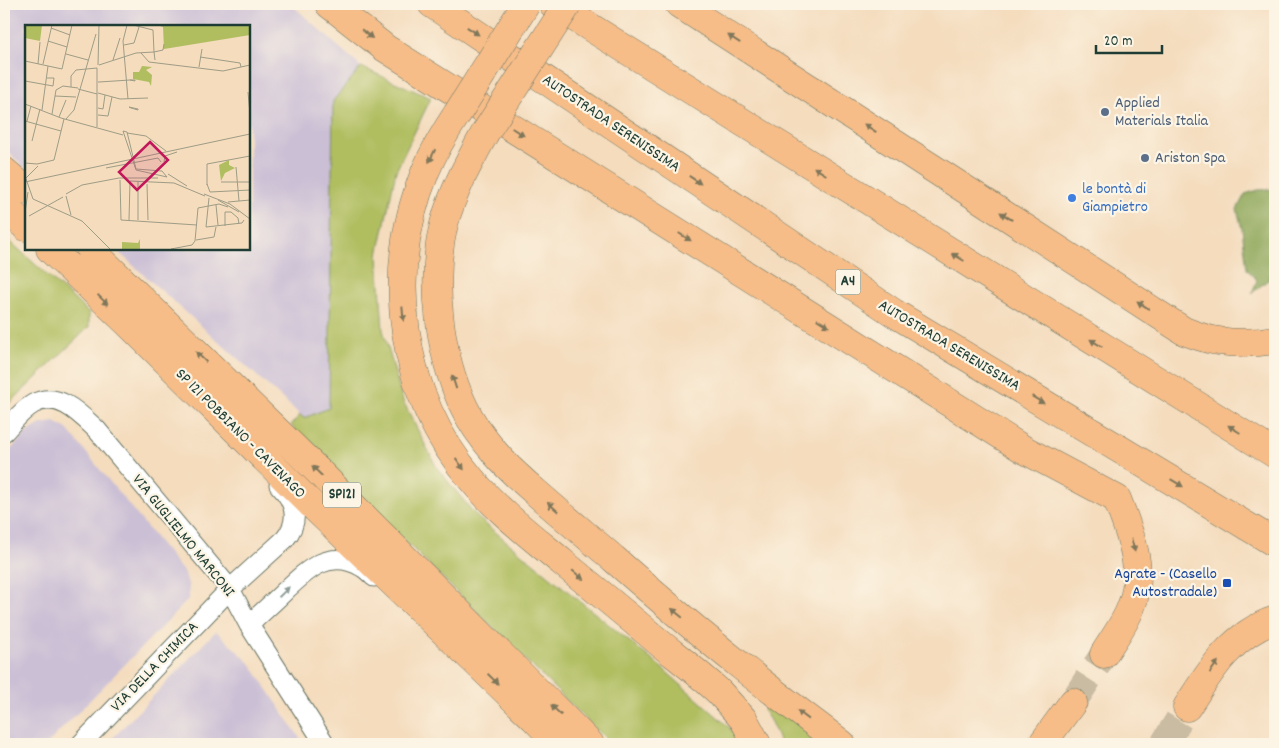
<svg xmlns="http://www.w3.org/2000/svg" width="1279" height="748" viewBox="0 0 1279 748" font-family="Dekko,sans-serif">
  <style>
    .industrial { fill: #cbbfd5 }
    .green { fill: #b0be60; stroke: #687e4a }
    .forest { fill: #8ca556; stroke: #567145 }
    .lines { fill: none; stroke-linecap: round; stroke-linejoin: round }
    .highway-tunnel { stroke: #c9bca2; stroke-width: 28; stroke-dasharray: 28 14; stroke-linecap: butt }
    .street-casing { stroke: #6a7564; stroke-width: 21 }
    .primary-casing { stroke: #6a7564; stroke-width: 29 }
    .highway-casing { stroke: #6a7564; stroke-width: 29 }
    .street { stroke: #fff; stroke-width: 19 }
    .primary { stroke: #f7bd88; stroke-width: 28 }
    .highway { stroke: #f7bd88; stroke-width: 28 }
    .primary-bridge-casing { stroke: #6a7564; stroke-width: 29; stroke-linecap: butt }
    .primary-bridge { stroke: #f7bd88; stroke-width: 28 }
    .oneway { fill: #80775a }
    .oneway2 { fill: #8f9e9a }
    .service-dot { fill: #5c6f8a; stroke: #fcf5e5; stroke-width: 2 }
    .shop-dot { fill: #3f7fe0; stroke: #fcf5e5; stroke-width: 2 }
    .transit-dot { fill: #1a4fb4; stroke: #fcf5e5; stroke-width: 2 }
    .labels { text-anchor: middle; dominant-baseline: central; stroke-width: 4.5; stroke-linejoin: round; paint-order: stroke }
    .shield { fill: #fcf5e5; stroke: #617469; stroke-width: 1 }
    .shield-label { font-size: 15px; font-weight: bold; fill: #1f3d34 }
    .service-label { font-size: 16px; fill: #4e5e75; stroke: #fcf5e5; text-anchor: start }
    .street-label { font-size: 16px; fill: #1f3d34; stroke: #fcf5e5 }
    .shop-label { font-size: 16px; fill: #366cbe; stroke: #fcf5e5; text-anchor: start }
    .transit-label { font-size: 16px; fill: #164399; stroke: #fcf5e5; text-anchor: end }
    .inset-road { fill: none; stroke: #9f9c86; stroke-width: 1 }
    .view { fill: #c2185b; fill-opacity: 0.15; stroke: #c2185b; stroke-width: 2.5 }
    .inset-edge { fill: none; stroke: #1f3d34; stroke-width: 2.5 }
  </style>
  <rect width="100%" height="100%" fill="#fcf5e5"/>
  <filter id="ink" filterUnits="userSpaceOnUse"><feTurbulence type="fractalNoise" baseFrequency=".02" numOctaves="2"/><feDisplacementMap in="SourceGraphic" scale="10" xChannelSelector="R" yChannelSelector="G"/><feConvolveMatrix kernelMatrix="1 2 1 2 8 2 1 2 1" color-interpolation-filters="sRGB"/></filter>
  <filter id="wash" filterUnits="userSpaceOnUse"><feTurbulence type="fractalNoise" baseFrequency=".0096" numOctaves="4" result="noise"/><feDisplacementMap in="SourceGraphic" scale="20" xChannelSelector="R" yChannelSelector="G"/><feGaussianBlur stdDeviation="1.12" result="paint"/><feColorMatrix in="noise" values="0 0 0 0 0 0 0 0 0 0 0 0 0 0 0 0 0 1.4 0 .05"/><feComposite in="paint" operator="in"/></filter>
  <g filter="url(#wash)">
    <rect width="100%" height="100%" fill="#f4dcbd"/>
    <!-- industrial -->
    <path class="industrial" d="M4 4H291L361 67 333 101 329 408 304 418 115 249H249V26H26V169L4 148Z
      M55 422 67 429 185 574 189 587 188 600 47 744H4V457L27 432 41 424Z
      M216 631 250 663 304 744H107Z"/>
    <!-- green -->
    <path class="green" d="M361 67 431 98 396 171 378 255 383 330 403 401 437 468 478 518 662 668 729 727 741 744H611L348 485 299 435 291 425 300 415 304 418 329 408 333 101Z
      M4 236 89 313V327L10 403 4 397Z
      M770 701 828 744H780C776 732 771 720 763 710Z"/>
    <!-- forest -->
    <path class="forest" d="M1275 189V262L1269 279 1252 293 1257 280 1247 269 1242 229 1237 209 1245 194 1258 190Z"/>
  </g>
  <g filter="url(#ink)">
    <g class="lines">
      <!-- highway-tunnel -->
      <path class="highway-tunnel" d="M1073 702 1104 654
        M1164 744 1187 707"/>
      <!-- street casing -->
      <g class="street-casing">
        <path id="street" d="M4 432C13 422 21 411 33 404 58 390 80 414 97 430L230 589 249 625 325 744
          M249 625C261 613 274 602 286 590 308 569 330 548 362 567 366 569 370 573 374 577
          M81 744 230 589 285 539C301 520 295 501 279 485"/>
      </g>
      <!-- primary casing -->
      <g class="primary-casing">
        <path id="primary" d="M457 114C445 132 434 151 426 170 383 273 400 395 472 480 498 511 531 536 562 562 595 589 628 616 661 644 681 660 701 675 719 692L744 720 757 744
          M485 133C469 162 453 191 444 224 430 280 439 355 464 407 472 424 484 440 496 454 511 472 530 487 548 503 570 522 593 541 615 560 656 596 698 632 741 666 774 693 808 718 842 744
          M4 171 26 190
          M4 206 26 227
          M50 249 130 325 314 507 534 718 559 744
          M90 249 318 471 590 744"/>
      </g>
      <!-- highway casing -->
      <g class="highway-casing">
        <path id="highway" d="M329 4 385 48 1023 449 1117 499C1130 533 1146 571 1131 607 1125 624 1113 639 1104 654
          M432 4 894 313 1275 543
          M553 4 1275 454
          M679 4 1184 331C1195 335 1207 340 1219 341 1237 344 1257 343 1275 340
          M1187 707C1210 671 1232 634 1275 620
          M1042 744 1073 702"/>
      </g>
      <!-- street -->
      <use href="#street" class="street"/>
      <!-- primary -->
      <use href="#primary" class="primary"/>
      <!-- highway -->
      <use href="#highway" class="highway"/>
      <!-- primary-bridge casing -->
      <g class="primary-bridge-casing">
        <path id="primary-bridge" d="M457 114 526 4
          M485 133 568 4"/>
      </g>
      <!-- primary-bridge -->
      <use href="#primary-bridge" class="primary-bridge"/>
    </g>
    <!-- one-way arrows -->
    <defs><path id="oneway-solid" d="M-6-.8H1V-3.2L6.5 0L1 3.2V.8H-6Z" transform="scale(1.25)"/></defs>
    <g class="oneway">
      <use href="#oneway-solid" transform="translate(473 31) rotate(34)"/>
      <use href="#oneway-solid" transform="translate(367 34) rotate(39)"/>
      <use href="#oneway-solid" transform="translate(734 39) rotate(-147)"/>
      <use href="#oneway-solid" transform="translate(870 128) rotate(-147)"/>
      <use href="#oneway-solid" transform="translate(518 132) rotate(32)"/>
      <use href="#oneway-solid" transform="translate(432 156) rotate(116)"/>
      <use href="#oneway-solid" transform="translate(820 171) rotate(-148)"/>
      <use href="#oneway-solid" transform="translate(695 180) rotate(34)"/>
      <use href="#oneway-solid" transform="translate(1006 216) rotate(-147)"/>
      <use href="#oneway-solid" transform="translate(685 237) rotate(32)"/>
      <use href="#oneway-solid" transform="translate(958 257) rotate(-148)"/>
      <use href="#oneway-solid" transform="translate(103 300) rotate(44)"/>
      <use href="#oneway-solid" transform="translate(1143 305) rotate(-147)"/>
      <use href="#oneway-solid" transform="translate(403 314) rotate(85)"/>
      <use href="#oneway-solid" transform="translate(823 323) rotate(32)"/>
      <use href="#oneway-solid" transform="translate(1096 343) rotate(-148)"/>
      <use href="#oneway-solid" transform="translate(201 357) rotate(-136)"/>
      <use href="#oneway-solid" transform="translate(454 382) rotate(-108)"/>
      <use href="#oneway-solid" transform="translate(1038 400) rotate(31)"/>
      <use href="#oneway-solid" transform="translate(1234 429) rotate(-148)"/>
      <use href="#oneway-solid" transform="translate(460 464) rotate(54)"/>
      <use href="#oneway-solid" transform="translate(317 471) rotate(-135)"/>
      <use href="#oneway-solid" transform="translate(1177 483) rotate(31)"/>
      <use href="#oneway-solid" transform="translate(553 507) rotate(-139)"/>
      <use href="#oneway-solid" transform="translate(1133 545) rotate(75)"/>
      <use href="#oneway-solid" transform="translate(578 575) rotate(39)"/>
      <use href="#oneway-solid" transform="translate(677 613) rotate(-140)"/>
      <use href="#oneway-solid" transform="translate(1214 667) rotate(-54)"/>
      <use href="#oneway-solid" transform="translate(493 679) rotate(44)"/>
      <use href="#oneway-solid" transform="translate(556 710) rotate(-135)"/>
      <use href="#oneway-solid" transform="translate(803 715) rotate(-142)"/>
    </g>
    <use class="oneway2" href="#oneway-solid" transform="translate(284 592) rotate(-44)"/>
  </g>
  <!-- markers -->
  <g class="service-dot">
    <circle cx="1105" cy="112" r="5"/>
    <circle cx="1145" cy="158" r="5"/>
  </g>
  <circle class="shop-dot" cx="1072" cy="198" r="5"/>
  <rect class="transit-dot" x="1222" y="578" width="10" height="10" rx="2.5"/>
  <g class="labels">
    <!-- shield labels -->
    <g class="shield">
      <rect x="835.5" y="269.5" width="25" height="25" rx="4"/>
      <rect x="323" y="482.5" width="38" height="25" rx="4"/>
    </g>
    <g class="shield-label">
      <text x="848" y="282">A4</text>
      <text x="342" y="495">SP121</text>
    </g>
    <!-- service labels -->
    <g class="service-label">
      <text x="1115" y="103">Applied<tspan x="1115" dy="18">Materials Italia</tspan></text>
      <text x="1155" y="158">Ariston Spa</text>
    </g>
    <!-- street labels -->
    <g class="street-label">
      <text transform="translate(611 124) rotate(34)">AUTOSTRADA SERENISSIMA</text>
      <text transform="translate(949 346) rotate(31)">AUTOSTRADA SERENISSIMA</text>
      <text transform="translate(240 434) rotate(45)">SP 121 POBBIANO - CAVENAGO</text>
      <text transform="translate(183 536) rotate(51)">VIA GUGLIELMO MARCONI</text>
      <text transform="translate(155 667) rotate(-46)">VIA DELLA CHIMICA</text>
    </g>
    <!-- shop labels -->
    <g class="shop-label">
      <text x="1082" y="189">le bontà di<tspan x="1082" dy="18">Giampietro</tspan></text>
    </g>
    <!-- transit labels -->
    <g class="transit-label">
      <text x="1217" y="574">Agrate - (Casello<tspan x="1217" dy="18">Autostradale)</tspan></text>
    </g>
  </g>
  <!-- overview -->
  <g transform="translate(25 25)">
    <rect width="225" height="225" fill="#f4dcbd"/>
    <path d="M0 0H17L15 16 0 13ZM132 0H225V10L139 24 138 2ZM117 41 127 42 121 45 127 50 126 61 124 57 108 54V47H114ZM204 135V140L210 143 200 148 196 156 194 140ZM115 214V225H97V217L113 218Z" fill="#b0be60"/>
    <path class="inset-road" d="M102 0 98 16 103 74M108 0 128 5 129 27 138 25 139 19M26 3 45 10M23 16 42 22M99 20 109 18 114 2M116 28 124 37 198 46 225 40M41 29 63 35M175 32 215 38 216 42M88 35 95 13M0 36 37 44 47 0M13 39 15 17M18 39 27 0M73 40 74 0M74 40 111 28 129 27 130 35M174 42 177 24M72 43V102M0 56 28 61 29 53H22M73 57H74L105 55H110V56L105 55M46 62V51L51 45 72 43M53 64 72 69M223 67 225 89M73 68 95 74 123 73M30 71 51 72M0 79 36 93 98 110M104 82 113 84V85L106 83ZM73 83 78 84 80 70M17 85 23 41M27 89 31 65 38 61 53 63M73 90 83 91 87 72M34 92 41 75M41 94 49 85 71 9M0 96 36 106M2 96 6 81M98 106 102 107 111 144 137 146 142 152 111 145ZM102 108 121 111 141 126M7 116 15 84M139 137 140 131 152 127M0 138 12 139 29 135 39 94M182 139 225 131M182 139V160M211 142 214 176M81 143 133 133 136 137M143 149 162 161M0 151 8 174 57 196 86 225M1 153 13 141M95 155 96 195 172 200M113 156V195M0 157 225 109M196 157H225M122 159 123 195M182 159 185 167 225 165M41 169 57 160 94 153H133M179 169 205 179 225 194M41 171 46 190M184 173 181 202 217 198 219 195M193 175 214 187M203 177 225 175M191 180 193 200M0 187 3 167M4 191 38 172M104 195 105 156 149 158 180 171M200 201V187H206L213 193 214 199M171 215 189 212 191 202M146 224 167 220 170 216 173 183 194 179 203 182"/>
    <path class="view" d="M125 117 143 135 112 165 94 147Z"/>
    <rect width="225" height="225" class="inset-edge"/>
  </g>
  <!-- margin -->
  <rect width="1279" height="748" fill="none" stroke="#fcf5e5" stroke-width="20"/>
  <!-- scale -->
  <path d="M1096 45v8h66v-8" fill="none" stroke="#1f3d34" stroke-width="2.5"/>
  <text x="1104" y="45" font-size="15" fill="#1f3d34" stroke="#fcf5e5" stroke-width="4" paint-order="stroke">20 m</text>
</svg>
